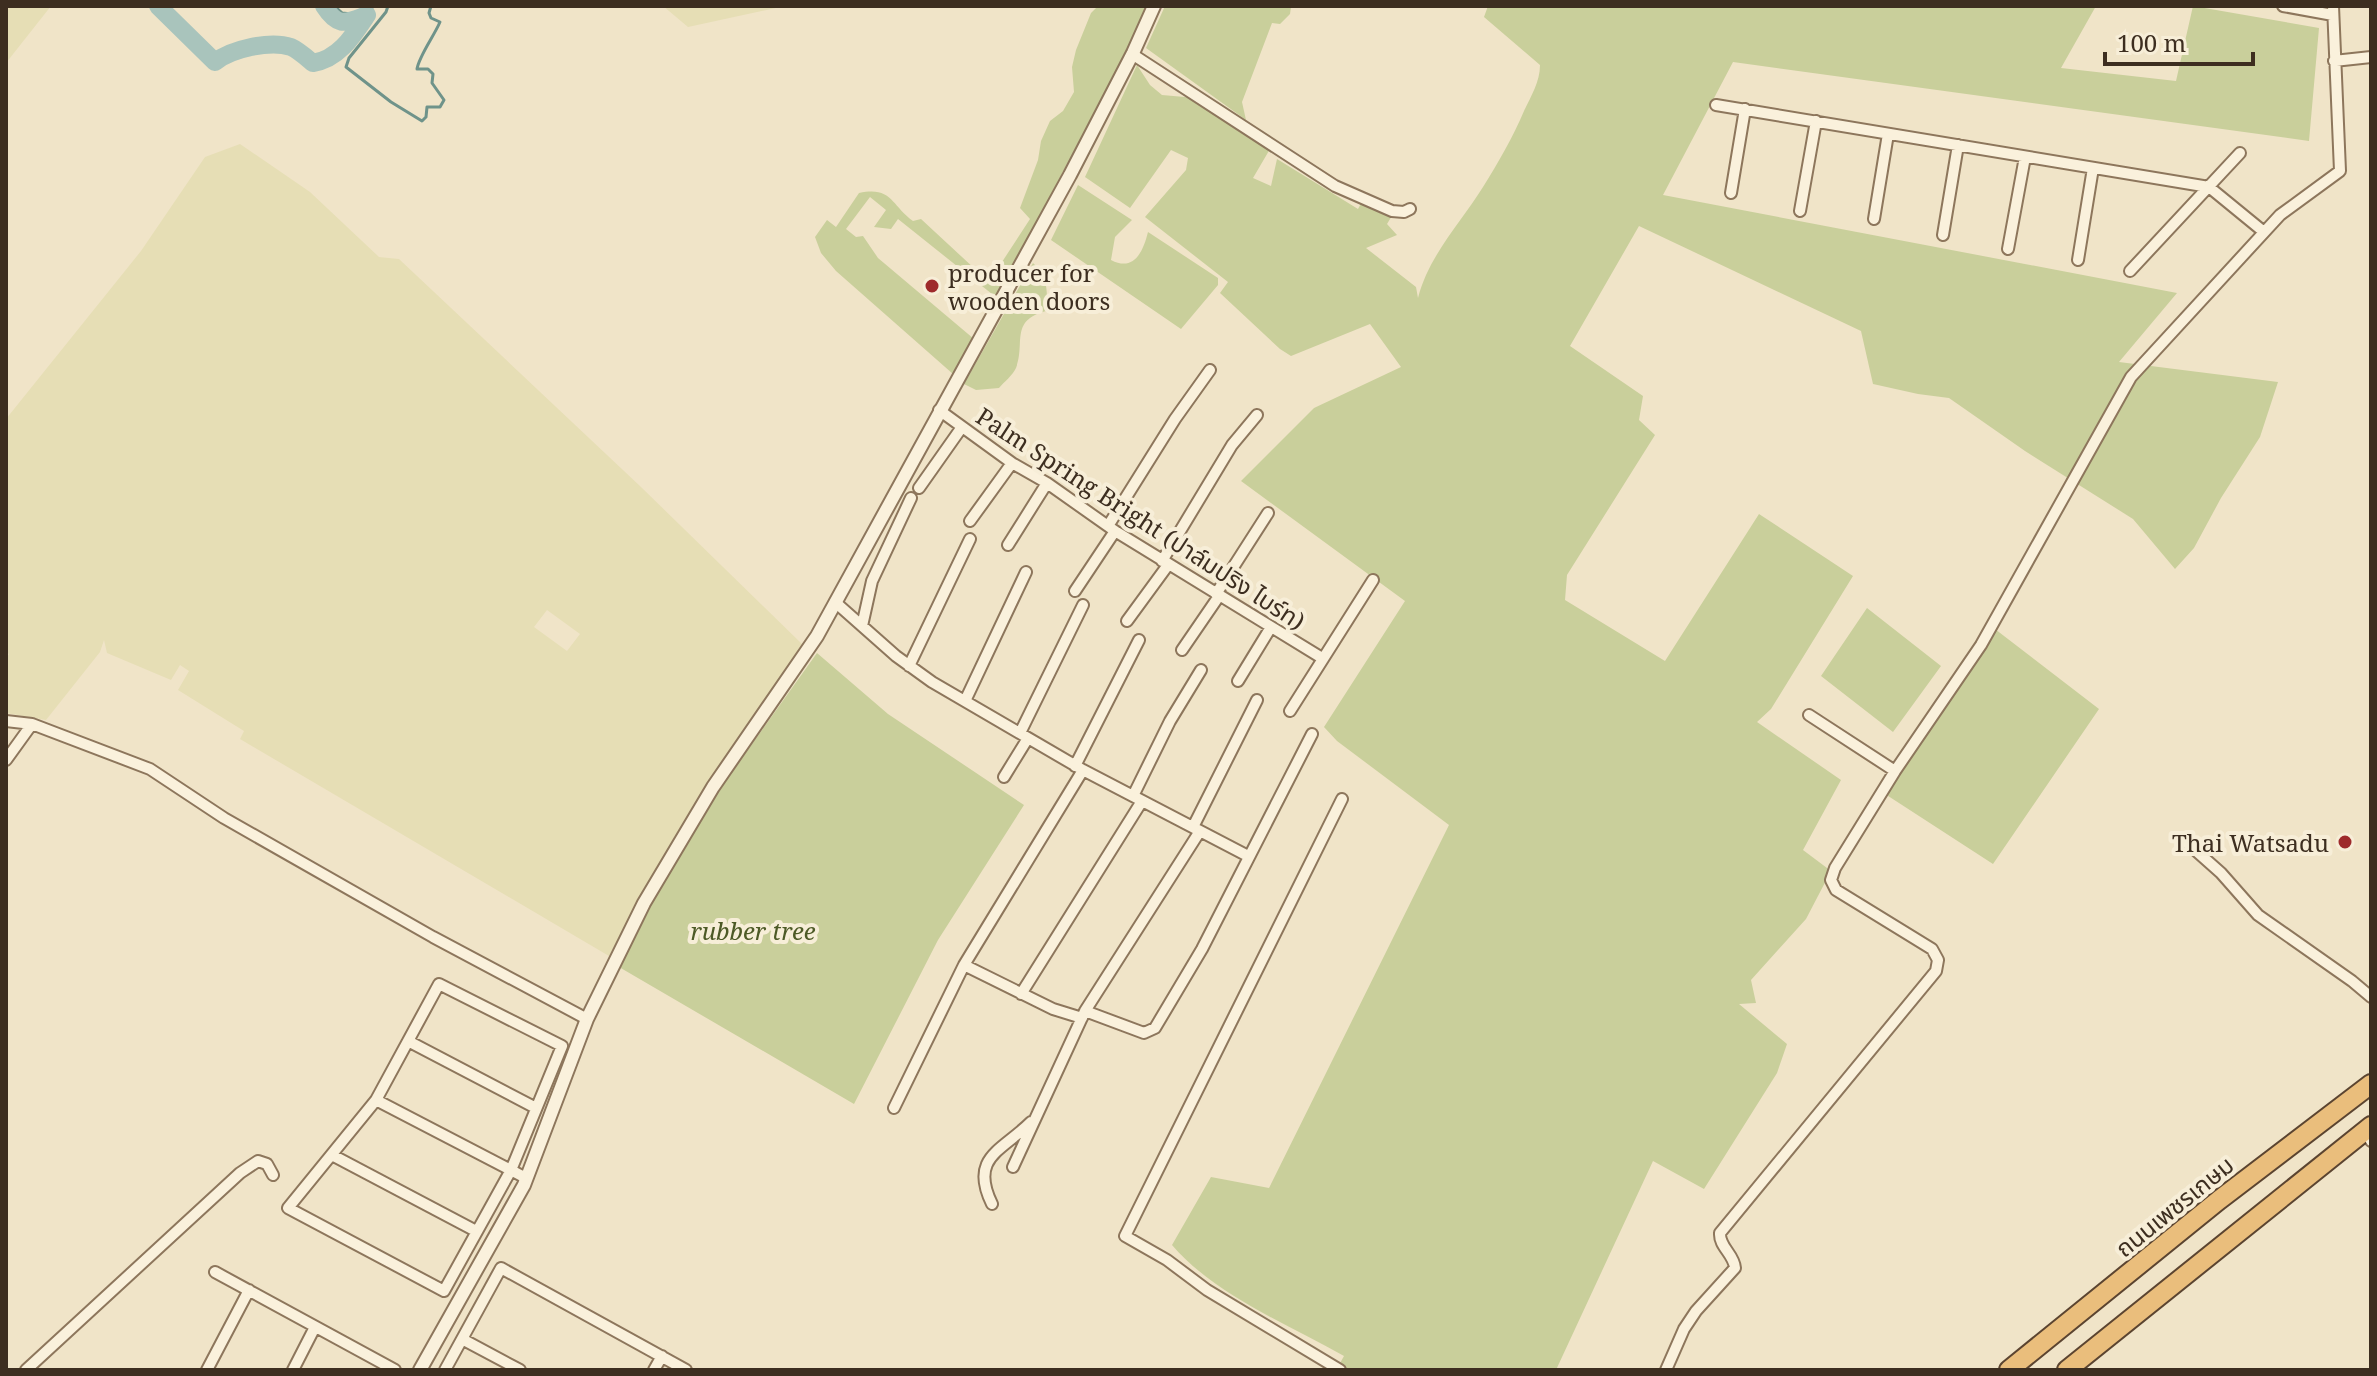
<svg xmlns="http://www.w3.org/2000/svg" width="2377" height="1376" viewBox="0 0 2377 1376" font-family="'Noto Serif','Noto Sans Thai',serif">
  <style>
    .farmland { fill: #e6deb5; fill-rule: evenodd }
    .green { fill: #c9cf9b }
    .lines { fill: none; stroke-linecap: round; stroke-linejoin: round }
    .stream { stroke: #6f938a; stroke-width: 3 }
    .river { stroke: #a9c4bc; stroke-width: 18 }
    .minor-casing { stroke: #8d765c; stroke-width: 14 }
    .tertiary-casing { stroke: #8d765c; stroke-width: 16 }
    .trunk-casing { stroke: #5b4430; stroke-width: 22 }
    .minor { stroke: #faf1dc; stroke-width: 10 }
    .tertiary { stroke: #faf1dc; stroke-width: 12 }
    .trunk { stroke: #eabe7c; stroke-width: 18 }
    .poi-dot { fill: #9e2a2b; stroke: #f7eed8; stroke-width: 3 }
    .labels { text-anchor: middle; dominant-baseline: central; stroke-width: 8; stroke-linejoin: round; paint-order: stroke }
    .poi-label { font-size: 24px; fill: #3d2e20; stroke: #f7eed8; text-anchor: start }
    .street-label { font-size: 24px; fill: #3d2e20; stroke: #f7eed8 }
    .park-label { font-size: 24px; font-style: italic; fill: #4d5a26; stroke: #f7eed8 }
  </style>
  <rect width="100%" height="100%" fill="#f0e4c8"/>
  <!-- farmland -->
  <path class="farmland" d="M6 6H51L6 63Z
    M663 6H785L688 27Z
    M240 144 310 192 379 257 399 259 641 487 802 644 694 806 609 956 240 739 244 731 178 690 189 671 180 665 171 680 107 653 104 640 100 652 46 720 6 713V659L9 654 6 652V419L141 251 205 157ZM547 610 580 634 567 651 534 627Z"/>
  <!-- green -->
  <path class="green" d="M1098 6H1146L1123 59 998 294H992L898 219 891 229 874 227 886 210 870 197 846 229 856 237 863 236 878 258 974 339 953 374 836 271 821 253 815 237 827 220 836 227 859 193C892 186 891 205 913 221L921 219 989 282 1030 219 1020 208 1038 160 1041 141 1050 121 1063 111 1074 92 1072 67 1076 50 1091 13Z
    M1165 6 1291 7 1290 14 1280 24 1272 23 1242 102 1246 120 1146 48Z
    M1488 6H2096L2061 68 2176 81 2193 6 2319 28 2309 141 1733 62 1663 195 2177 293 2119 362 2278 382 2260 437 2221 498 2194 548 2175 569 2133 519 2025 451 1949 398 1918 394 1873 384 1861 331 1639 226 1570 346 1643 396 1639 420 1655 435 1567 575 1565 600 1665 661 1759 514 1853 576 1771 709 1757 722 1841 780 1803 850 1831 871 1806 919 1751 980 1756 1003 1739 1004 1787 1044 1777 1073 1704 1189 1653 1161 1556 1370H1349L1339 1365 1344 1356C1287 1324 1215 1295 1172 1245L1211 1177 1269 1188 1449 825 1337 741 1324 727 1405 601 1241 481 1314 408 1401 367 1370 324 1291 356 1280 349 1220 293 1228 282 1145 217 1186 170 1188 158 1171 150 1130 208 1085 177 1137 65 1150 85 1162 95 1196 98 1270 149 1253 178 1271 186 1277 159 1358 209 1366 194 1396 209 1387 224 1397 235 1366 248 1416 287 1418 298C1429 255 1460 224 1483 187 1498 163 1513 137 1524 111 1531 96 1540 82 1540 65L1484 17Z
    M1078 185 1132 220 1115 237 1111 260C1134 272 1143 252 1148 232L1218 278V285L1181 329 1051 240Z
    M1033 263C1048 276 1048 293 1046 311 1009 321 1026 343 1016 368 1013 375 1004 382 999 388L976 390 964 384Z
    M1867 608 1941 666 1893 732 1821 676Z
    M1991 626 2099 709 1993 864 1882 792Z
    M817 653 888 714 1024 805 938 940 854 1104 619 967 666 875 722 786Z"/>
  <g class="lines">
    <!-- stream -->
    <path class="stream" d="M334 6 342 13 362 15 374 6
      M388 6 386 12 349 58 346 67 391 102 422 121 426 117 427 107H440L444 100 432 83 433 74 428 69H417C419 56 434 36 440 22L431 18 429 13 431 6"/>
    <!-- river -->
    <path class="river" d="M158 6 215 62C231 49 270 40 291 47 298 50 307 58 313 63 339 59 353 36 367 15
      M324 6C338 28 345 23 367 15"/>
    <!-- minor casing -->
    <g class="minor-casing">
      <path id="minor" d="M2283 6 2333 15
        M1132 54 1335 186 1392 211 1404 212 1410 209
        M2334 61 2371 57
        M1716 105 2209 187 2264 232
        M1731 193 1745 109
        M1800 211 1816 121
        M1874 219 1888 134
        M1943 235 1958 145
        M2008 249 2025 157
        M2078 260 2093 168
        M2130 271 2240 153
        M939 410 1012 463 1047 483 1115 531 1322 658
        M919 488 962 427
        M970 521 1012 463
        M1108 526 1175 419 1210 370
        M1008 545 1047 483
        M1162 561 1232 445 1257 415
        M1075 591 1115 531
        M1216 594 1268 513
        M835 602 896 656 932 682 1083 770 1248 856
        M1127 621 1168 565
        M862 626 872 581 911 498
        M1182 650 1219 596
        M909 666 970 539
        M1238 681 1271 627
        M965 701 1026 572
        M1290 711 1373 580
        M1809 715 1895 771
        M6 721 32 724 150 769 224 818 433 937 587 1019
        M1020 733 1083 605
        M6 760 32 724
        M1075 766 1139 640
        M1004 777 1028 738
        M1133 796 1170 721 1201 670
        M1193 827 1257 700
        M2185 841 2221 873 2258 915 2352 981 2371 997
        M964 965 1053 1009 1082 1018
        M439 984 562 1046 511 1170 444 1291 288 1208 376 1100Z
        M1021 994 1142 801
        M1085 1011 1144 1033 1155 1028 1202 949 1312 734
        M408 1041 536 1108
        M376 1100 526 1178
        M894 1108 964 965 1083 770
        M2370 1139 2371 1141
        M332 1155 476 1231
        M1013 1167 1085 1011 1200 831
        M992 1204C969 1157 1002 1151 1031 1122
        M215 1272 395 1370
        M462 1339 520 1370
        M26 1370 240 1173 258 1161 267 1164 273 1175
        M207 1370 249 1290
        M293 1370 315 1327
        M445 1370 501 1268 686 1370
        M654 1370 662 1356
        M1340 1370 1207 1290 1167 1260 1125 1236 1342 799
        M1666 1370 1684 1329 1696 1311 1735 1268C1734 1254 1719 1247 1720 1233L1936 971 1938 960 1932 949 1836 890 1831 880 1835 868 1895 771 1981 645 2131 377 2280 215 2340 171 2333 6"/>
    </g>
    <!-- tertiary casing -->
    <g class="tertiary-casing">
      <path id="tertiary" d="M420 1370 524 1185 587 1019 644 903 713 787 817 636 1070 175 1133 53 1154 6"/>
    </g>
    <!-- trunk casing -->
    <g class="trunk-casing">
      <path id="trunk" d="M2009 1370 2219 1200 2371 1084
        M2067 1370 2371 1126"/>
    </g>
    <!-- minor -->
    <use href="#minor" class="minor"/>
    <!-- tertiary -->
    <use href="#tertiary" class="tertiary"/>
    <!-- trunk -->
    <use href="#trunk" class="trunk"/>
  </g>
  <!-- markers -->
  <g class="poi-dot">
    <circle cx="932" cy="286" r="8"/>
    <circle cx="2345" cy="842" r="8"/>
  </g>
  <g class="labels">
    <!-- poi labels -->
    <g class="poi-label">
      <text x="948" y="272">producer for<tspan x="948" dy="28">wooden doors</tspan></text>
      <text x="2329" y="842" text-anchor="end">Thai Watsadu</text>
    </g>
    <!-- street labels -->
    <g class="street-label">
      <text transform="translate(1141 518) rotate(33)">Palm Spring Bright (ปาล์มปริง ไบร์ท)</text>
      <text transform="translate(2174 1206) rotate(-39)">ถนนเพชรเกษม</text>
    </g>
    <!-- park labels -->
    <g class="park-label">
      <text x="753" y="930">rubber tree</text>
    </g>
  </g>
  <!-- border -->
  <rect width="2377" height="1376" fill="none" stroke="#3d2e20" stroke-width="16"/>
  <!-- scale -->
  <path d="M2105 52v12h148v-12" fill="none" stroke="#3d2e20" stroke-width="4"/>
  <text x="2117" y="52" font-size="24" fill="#3d2e20" stroke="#f7eed8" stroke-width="6" paint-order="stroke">100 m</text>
</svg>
